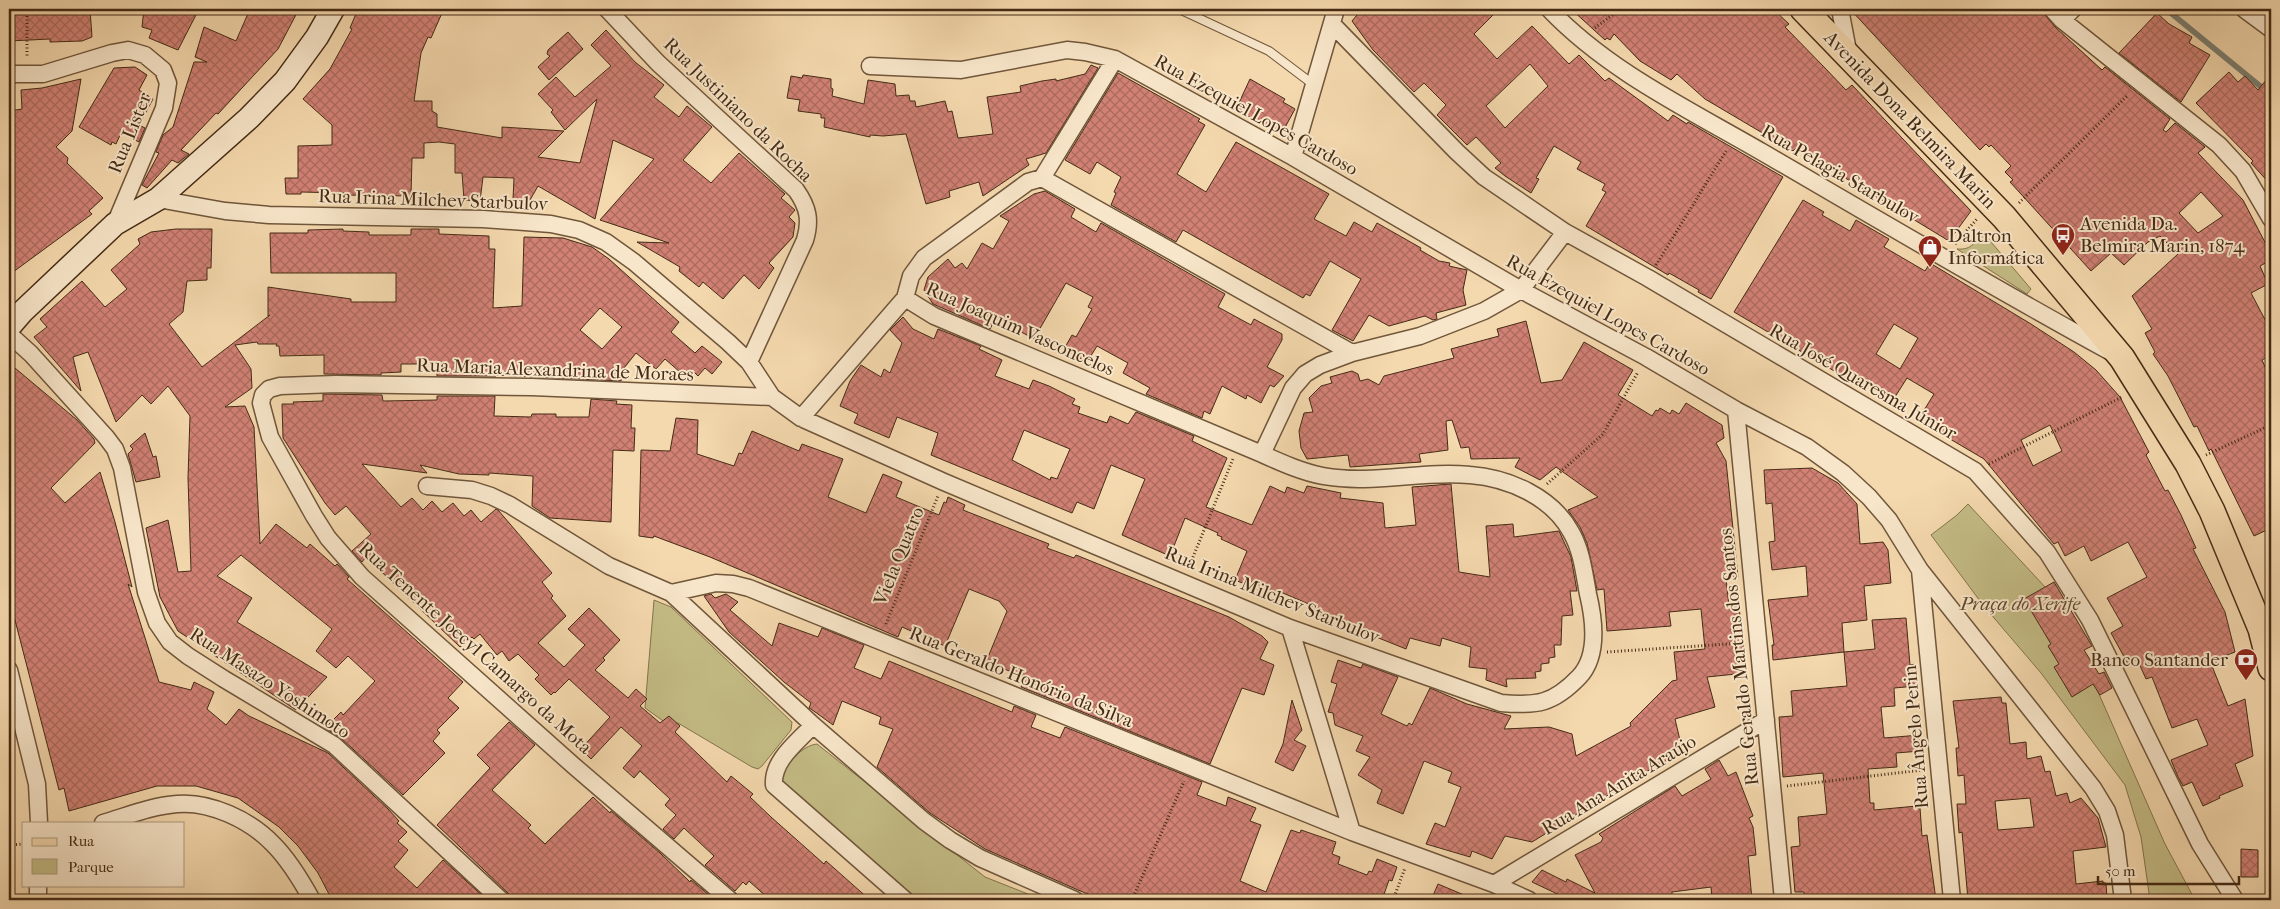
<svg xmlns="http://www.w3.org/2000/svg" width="2280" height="909" viewBox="0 0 2280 909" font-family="'IM FELL French Canon',serif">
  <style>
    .park { fill: #c4bc85; stroke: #84744d }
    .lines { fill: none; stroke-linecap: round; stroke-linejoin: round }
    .stream { stroke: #7b8074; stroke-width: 5.5 }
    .building { fill: url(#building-cross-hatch); stroke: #442b15; fill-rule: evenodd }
    .lane-casing { stroke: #70563b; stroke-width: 10 }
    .street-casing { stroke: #70563b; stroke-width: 19 }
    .secondary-casing { stroke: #442b15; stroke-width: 25 }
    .primary-casing { stroke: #442b15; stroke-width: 28 }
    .path { stroke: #442b15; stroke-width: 3; stroke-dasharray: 1 2.5; stroke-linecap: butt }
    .lane { stroke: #f8e6ca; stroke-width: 8 }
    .street { stroke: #f8e6ca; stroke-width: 16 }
    .secondary { stroke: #f8e6ca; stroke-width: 22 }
    .primary { stroke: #f5d9ae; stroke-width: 25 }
    .labels { text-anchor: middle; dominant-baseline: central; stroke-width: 4; stroke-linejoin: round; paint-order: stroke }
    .street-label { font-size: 19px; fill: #442b15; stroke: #f8e6ca }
    .poi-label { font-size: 19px; fill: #442b15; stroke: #f8e6ca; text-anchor: start }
    .park-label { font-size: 19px; font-style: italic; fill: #5e482b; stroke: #f8e6ca }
  </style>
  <defs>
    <pattern id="building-cross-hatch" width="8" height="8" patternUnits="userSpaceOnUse" patternTransform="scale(1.25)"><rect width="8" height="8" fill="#d28175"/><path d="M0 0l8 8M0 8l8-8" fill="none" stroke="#ac6a5f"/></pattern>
  </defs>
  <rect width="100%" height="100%" fill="#f5d9ae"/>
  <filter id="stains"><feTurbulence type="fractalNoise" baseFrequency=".004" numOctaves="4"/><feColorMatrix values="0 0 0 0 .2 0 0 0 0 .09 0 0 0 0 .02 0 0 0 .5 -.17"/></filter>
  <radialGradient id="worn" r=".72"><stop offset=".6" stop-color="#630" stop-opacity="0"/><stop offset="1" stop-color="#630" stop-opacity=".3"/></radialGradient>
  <!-- park -->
  <path class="park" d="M1980 229 2031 289 2027 294 1957 249C1973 250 1976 242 1980 229Z
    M1968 504 2046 588 2095 685 2165 844 2195 900H2150L2141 837 2125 785 2041 673 1983 605 1931 535 1957 515Z
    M654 600 671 607 792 722 791 730 762 766 758 769 752 767 678 723H666L645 708Z
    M817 744 985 877 1043 900H914L782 786 780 777C788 763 801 746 817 744Z"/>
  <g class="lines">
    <!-- stream -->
    <path class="stream" d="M2166 9 2271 95"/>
  </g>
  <!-- building -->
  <path class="building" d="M62 9H90L92 37 82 41 50 42V39L9 41V14L11 11Z
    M144 9H199L178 50 149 38 152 30 142 27Z
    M250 9H299L278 49 218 114 216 113 181 150 189 154 178 163 172 160 147 188 142 185 159 153 156 152 163 135 173 127 194 62H207L195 57 204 27 236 41Z
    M358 9H434L442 13 431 38 428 37 421 53 414 101H432V111L437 114V127L502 138V127L564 131 538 157 580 163 597 99 565 130 551 112 553 110 538 94 556 77 575 97 611 66 591 45 606 30 635 62 664 85 654 97 679 117 687 106 712 127 683 160 711 183 739 153 785 194 781 198 795 210 789 217 795 223 793 237 769 263 774 268 759 289 744 275 723 299 703 282 699 287 679 271 680 267 637 242 669 243 600 220 654 159 613 140 595 219 538 186 530 200 513 199 514 178 483 177 480 201 464 200 462 173H455V144L439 142 424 143V158H412L411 196 344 195V193L301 192V194H286L285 178H298V146L332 145V125L303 99 330 69 352 29 350 28Z
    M1355 9H1499L1474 34 1497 59 1532 26 1569 64 1579 55 1605 81 1609 78 1668 121 1673 115 1687 124 1688 122 1783 177 1711 299 1698 292 1699 290 1669 273 1668 275 1586 226 1606 192 1602 190 1605 184 1577 169 1581 162 1554 146 1536 178 1539 179 1531 193 1505 176 1495 168 1501 163 1476 137 1467 145 1437 115 1446 105 1424 83 1414 92 1373 50 1352 21 1357 15ZM1530 64 1548 86 1505 128 1486 106Z
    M1571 9H1751L1757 15 1764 9H1773L1789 24 1785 27 1825 68 1846 90 1852 85 1971 211 1949 241 1796 148 1793 151 1705 99 1677 74 1671 80 1640 61 1614 34 1610 40 1607 38 1605 40Z
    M1850 9H2040L2055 27 2102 70 2105 67 2170 119 2163 130 2166 132 2175 123 2205 147 2198 153 2243 200 2271 254V260L2260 266 2268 284 2251 293 2271 331V355L2262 360 2271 380V528L2254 536 2211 449 2209 451 2197 426 2194 427 2168 376 2153 354 2155 352 2145 333 2152 329 2132 296 2178 254 2160 236 2148 242 2124 265 2111 253 2091 271 2010 182 2013 180 2005 172 2011 166 1991 145 1989 147 1986 144 1980 150ZM2201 192 2223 216 2198 233 2179 213Z
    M2157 13 2169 24 2192 37 2189 43 2210 55 2181 102 2119 53Z
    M568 32 583 49 549 80 538 67 550 56 547 54 548 50Z
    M1091 65 1098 68 1046 153 1026 159 1029 165 983 196 979 182 949 191 950 197 926 204 906 134 883 136 870 135V137L824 127 825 118H821V114L798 111 800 100 787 98 791 76 802 78 803 75 831 79V88L833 89 832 96 864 104 868 80 895 84 896 96 909 95 910 101H915L916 107 945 101 948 112 952 111 958 138 993 134 987 97 1021 92 1020 86 1042 81 1056 79V81L1085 74Z
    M135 67 147 75 139 90 153 99 139 125 145 128 139 142 121 133 116 144 112 142 111 145 79 127 114 68Z
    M2229 72 2238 82 2245 76 2258 90 2271 74V185L2251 163 2253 161 2196 103Z
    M1118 73 1200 119 1198 121 1205 125 1177 174 1206 192 1236 142 1329 194 1314 219 1346 236 1354 222 1372 232 1377 223 1421 248 1420 250 1439 261 1450 263 1449 266 1467 270 1463 290 1466 305 1436 313 1437 319 1433 320 1425 316 1389 326 1369 315 1353 341 1332 330 1361 279 1330 261 1310 296 1306 294 1303 298 1183 230 1176 242 1111 205 1116 193 1114 192 1121 177 1097 162 1090 174 1065 160Z
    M81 79 72 131 56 147 68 158 67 163 103 198 89 211 92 214 9 275V111L22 109 21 90 42 88Z
    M1250 79 1285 99 1283 102 1295 109 1282 133 1242 113 1243 110 1237 107Z
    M1045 191 1075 209 1071 217 1096 232 1101 223 1225 294 1218 307 1251 325 1254 319 1282 334V340L1267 367 1284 376 1274 387 1270 385 1261 403 1247 395 1246 399 1222 386 1210 414 1204 411 1202 418 1146 394 1150 388 1123 373 1128 363 1097 346 1087 362 1064 349 1072 335 1076 337 1092 309 1088 307 1093 297 1066 283 1034 339 996 318 990 329 933 304 924 290 928 277 948 259 955 268 962 263 967 269 982 243 993 249 1009 221 1000 216 1034 194Z
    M1803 200 1824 212 1822 215 1850 231 1856 220 1889 239 1884 247 1901 257 1925 271 1930 263 2031 324 2074 352 2096 370 2120 397 2149 452 2146 455 2165 491 2168 490 2181 515 2196 548 2193 549 2225 612 2235 652 2227 655 2229 659 2212 666 2228 706 2245 699 2253 756 2235 764 2243 786 2219 796 2220 798 2203 806 2192 782 2183 786 2178 777 2171 760 2208 745 2197 719 2172 728 2152 677 2146 679 2137 659 2128 664 2111 633 2123 626 2107 598 2147 577 2128 542 2091 561 2084 546 2065 556 2058 542 2054 544 1984 459 1918 420 1934 394 1907 378 1895 397 1862 378 1858 385 1734 312ZM1894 324 1918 338 1900 369 1876 354ZM2050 425 2062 451 2033 466 2021 440Z
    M176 229H212L211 268H207V280L187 281 183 312 169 324 202 367 270 315 268 316V287L351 299V302H396V273H271L270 233H308V230L343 229V231L369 232V235H411V229H439V234L489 236V249H495L493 308 522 306 524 237 563 238 592 247 609 259 679 322 671 332 695 353 702 346 722 362 712 374 705 368 698 376 694 372 688 379 665 359 656 369 636 353 624 368 621 381 496 375V376H437V364H401V372L381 373V375L324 374V355L280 356 279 346H276L277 344H258L257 342 235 345 251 369 252 388 225 407 245 406 254 427 260 544 276 524 307 548 310 544 335 566 337 564 349 577 347 579 463 682 448 698 459 708 437 730 440 733 433 741 445 753 403 795 341 738 325 728 341 712 343 715 375 681 348 656 336 668 316 651 332 629 241 555 217 576 252 598 237 622 327 677 296 710 178 631 160 597 146 528 168 520 178 572 191 571 188 478 190 416 168 386 151 404 142 395 116 422 88 352 73 357 81 391 34 337 47 327 40 319 82 281 105 307 127 289 111 270 140 244 138 239 151 232ZM600 308 622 327 602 349 580 330Z
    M903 317 913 329 934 339 938 329 981 346 979 349 1002 360 995 376 1029 389 1033 380 1049 386 1075 399 1072 404 1080 407 1078 413 1107 423 1110 416 1128 424 1136 412 1194 436 1192 441 1227 458 1206 507 1252 525 1270 486 1285 493 1287 487 1304 493 1307 486 1341 493 1340 498 1383 503 1385 528 1416 525 1412 487 1451 484 1459 572 1490 577 1486 526 1513 524 1514 537 1559 531 1571 557 1577 591H1570L1573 615 1562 616 1561 645H1554L1555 657 1549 658V663L1541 664V671L1535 672 1536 678 1506 679 1507 687 1486 680 1487 669 1469 667 1471 647 1442 638 1440 646 1410 638 1406 649 1309 610 1311 605 1276 590 1275 593 1263 588 1262 591 1235 580 1247 551 1221 539 1222 537 1217 535 1218 533 1185 518 1170 556 1122 535 1145 479 1111 465 1094 509 1077 502 1072 513 931 455 938 433 897 417 889 438 854 423 858 414 840 406 850 381 861 365 881 377 884 369 890 373 902 343 890 330ZM1024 430 1070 449 1057 479 1051 477 1050 480 1012 460Z
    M1526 321 1541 383 1562 380 1584 342 1633 370 1618 395 1652 416 1656 410 1658 411 1660 408 1670 414 1672 410 1679 414 1686 403 1722 425 1724 438 1716 443 1726 461 1738 577 1726 578 1729 606H1739L1746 673 1707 677 1715 707 1675 719 1683 753 1659 764 1532 842 1505 836 1492 859 1472 851 1470 857 1426 844 1435 823 1445 827 1461 787 1448 782 1452 772 1424 761 1403 814 1377 803 1382 790 1358 775 1370 757 1356 751 1363 736 1335 725 1333 713 1328 712 1337 684 1331 682 1338 660 1361 668 1363 664 1398 677 1381 714 1407 726 1409 723 1412 725 1430 688 1467 704 1511 716 1504 729 1549 727 1572 734 1576 756 1631 726 1630 723 1672 681 1677 680 1674 652 1705 649 1701 609 1669 612 1671 626 1607 631 1604 589 1597 590 1587 543 1580 527 1568 510 1598 497 1556 467 1540 480 1515 467 1520 458 1471 459 1469 447 1461 448 1452 420 1446 421 1448 450 1419 454 1421 462 1377 465 1350 467 1348 455 1307 459 1301 448 1299 431 1304 413 1313 412 1309 398 1321 386 1332 383 1330 377 1352 371 1358 374 1360 381 1368 379 1379 385 1384 376 1454 358 1451 349 1499 336 1497 329Z
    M9 363 77 420 94 439 95 443 51 488 65 503 100 472 115 522 132 587 128 584 159 682 191 690 194 682 214 692 207 709 226 725 239 709 249 716 328 753 388 809 399 821 397 823 407 832 398 841 408 850 394 867 417 888 443 860 487 900H332L318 873 298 846 279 827 238 798 196 786H157L69 811 64 788 59 790 9 597Z
    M323 394 382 395 383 401 437 400V396H495L494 416 531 417 532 414H556V417H589L591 399 617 401 616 404 632 405 631 428H635L634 451 613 450 611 522 550 518 532 506 533 476 489 473V475L459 474 420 465 427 473 362 464 401 507 412 498 423 510 432 501 442 512 453 503 464 516 471 510 481 522 496 509 498 510 552 573 542 582 553 596 551 598 566 616 538 643 564 667 585 645 568 629 589 608 620 640 603 658 605 660 595 670 628 698 636 689 647 699 640 706 660 723 669 716 680 726 675 732 727 782 731 776 753 794 750 797 771 817 824 864 826 861 870 900H770L749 881 746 885 743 882 735 891 705 865 714 856 684 828 674 839 663 829 676 815 665 805 670 799 640 771 634 778 623 768 642 746 621 727 591 759 581 749 610 717 569 679 555 693 554 692 551 695 535 679 539 675 518 654 509 661 502 651 497 655 480 634 474 639 472 637 460 647 366 557 362 562 352 551 371 534 346 506 335 515 325 503 283 438 282 404H294L293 402 323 401Z
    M676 418 698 420 697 454 734 466 739 453 742 454 752 431 799 451 802 444 843 459 828 497 866 513 883 474 902 482 896 497 939 515 944 502 946 503 948 497 965 505 963 510 1049 544 1047 548 1074 558 1076 555 1229 617 1262 636 1268 642 1260 659 1274 665 1264 695 1242 688 1210 764 1021 687 1025 677 986 662 1007 611 999 601 969 589 945 646 902 627 898 637 710 557 654 536 653 538 639 536 641 450 670 451Z
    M145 433 153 457 156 456 160 477 136 482 128 454 133 449 130 446Z
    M1812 468 1838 483 1857 504 1860 544 1883 542 1888 550 1891 583 1864 586 1867 620 1842 623 1844 652 1875 649 1872 620 1906 618 1910 665 1916 664 1917 686 1894 688 1895 706 1881 707 1884 738 1920 735 1921 751 1896 753 1897 767 1868 769 1870 803H1874V810L1917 806V808H1920L1922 836 1927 835 1936 900H1805L1804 892H1795L1791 847 1800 846 1798 817 1827 814 1823 773 1783 777 1779 717 1793 716 1791 691 1847 686 1844 652 1773 660 1772 645H1774L1768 600 1808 596 1806 566 1772 570 1769 542 1775 541 1772 503 1766 504 1764 470Z
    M2054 582 2092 646 2084 650 2099 674 2104 672 2112 688 2100 695 2093 684 2072 697 2054 667 2059 664 2048 646 2051 644 2024 599Z
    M711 594 715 598 726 594 738 602 730 610 772 646 779 623 818 637 822 628 864 645 854 668 881 679 889 661 1012 712 1014 706 1036 715 1031 727 1060 738 1065 727 1202 782 1197 795 1226 806 1228 797 1256 808 1250 821 1261 825 1240 881 1266 892 1291 830 1300 833 1301 830 1336 842 1332 854 1340 857 1338 864 1367 875 1369 871 1372 872 1377 859 1397 867 1392 881 1389 880 1382 900H1102L1078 890 985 849 930 813 877 767 893 729 879 724 881 717 842 701 833 725 811 709 809 708 811 703 784 682 729 632 704 596Z
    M2001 697 2002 703H2006L2010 744 2026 742 2027 759 2041 756 2045 772 2050 771 2056 796 2067 793 2070 803 2081 798 2098 818 2106 847 2073 851 2076 884 2103 881V883H2106L2107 900H1968L1962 832 1959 833 1957 804H1966L1964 775 1958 776 1956 748H1959L1953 701ZM2030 798 2034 827 1998 830 1995 801Z
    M1292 700 1302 730 1294 740 1306 746 1293 771 1275 762 1283 744Z
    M509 722 535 745 492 790 531 825 528 828 545 844 593 797 610 813 611 811 660 853 690 882 691 880 715 900H511L508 893 437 825 490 768 477 755Z
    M1719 760 1728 776 1736 772 1753 816 1749 818 1753 827 1756 855 1748 856 1752 900H1712L1711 887 1672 892V896L1656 900H1570L1532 882 1542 870 1566 882 1567 879 1595 893 1575 855 1601 842 1603 838 1599 834 1675 786 1682 796 1711 779 1705 769Z
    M2241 849 2258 850V877H2241Z
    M1438 884 1476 900H1431Z"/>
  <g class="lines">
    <!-- lane casing -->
    <g class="lane-casing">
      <path id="lane" d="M1179 9 1269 51 1314 85"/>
    </g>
    <!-- street casing -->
    <g class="street-casing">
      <path id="street" d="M607 9 658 63 796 190C808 207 811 220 805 240L749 362
        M1549 9C1608 71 1688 109 1762 152 1877 219 1992 287 2109 351
        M1840 9 1849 56
        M2052 9 2062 20 2219 145 2243 171 2271 219
        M2244 9 2271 29
        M2062 20 2073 9
        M1332 24 1457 152 1484 177 1565 232 1648 278 1975 471 2047 552 2090 620 2200 844 2235 900
        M870 66 961 70 1067 50 1085 52 1115 59 1293 157 1521 290 1646 357 1736 410 1807 447 1843 473 1869 497 1889 520 1920 570 2093 788 2107 811 2115 835 2123 900
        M9 74H43L112 53 128 50 145 55 163 70 168 83 164 108 115 224
        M1293 157 1336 9
        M1042 178 1115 59
        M158 199 225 211 269 215 483 219 551 224 579 230 606 242 634 262 728 342 749 362 772 397 801 418 944 482 1290 628 1501 703C1537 706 1553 704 1579 677 1599 656 1594 619 1588 594 1584 573 1582 551 1571 532 1552 497 1509 478 1470 475 1422 470 1373 485 1323 476 1302 472 1282 463 1262 454L1293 388 1305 374 1320 365 1352 353 1420 336 1484 311 1521 290 1565 232
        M9 334 31 354 106 437 115 449 122 468 146 592 157 623 170 642 188 656 224 679 334 745 501 900
        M1736 410 1783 900
        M801 418 905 298
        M1262 454 934 316 905 298 911 276 924 258 1028 182 1042 178 1352 353
        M427 486 472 490 491 496 510 505 609 566 671 593 716 583 733 584 749 588 1352 832 1494 884 1529 900
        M1920 570 1952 900
        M671 593 813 725 924 821 950 840 980 858 1075 900
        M1290 628 1352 832
        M9 670 37 784 39 823
        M813 725C798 742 772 760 774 785L905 900
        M103 823C127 816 151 806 177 804 210 801 250 820 273 844 289 860 301 880 312 900
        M1494 884 1766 720
        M38 900V885
        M730 900 574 766 362 577 328 538 314 516 270 437 261 403 263 395 269 389 280 386 336 384 532 387 772 397"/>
    </g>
    <!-- secondary casing -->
    <g class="secondary-casing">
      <path id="secondary" d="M9 327 22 312 115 224 158 199 249 118 285 81 317 37 333 9"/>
    </g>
    <!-- primary casing -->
    <g class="primary-casing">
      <path id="primary" d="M1803 9 2004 217 2122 358 2188 464 2212 511 2261 629 2271 668"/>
    </g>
    <!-- path -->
    <path class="path" d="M27 9V58
      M1595 28 1620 9
      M2019 203 2128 95
      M1955 244 1977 219
      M1656 265 1726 151
      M2206 455 2271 425
      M1989 464 2122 397
      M1547 484 1603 434 1638 372
      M1189 567 1233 459
      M886 624 938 496
      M1607 652 1743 643
      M1787 786 1922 770
      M9 845 24 844
      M1132 900 1184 781
      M1393 900 1405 868"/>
    <!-- lane -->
    <use href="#lane" class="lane"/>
    <!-- street -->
    <use href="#street" class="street"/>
    <!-- secondary -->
    <use href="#secondary" class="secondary"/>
    <!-- primary -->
    <use href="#primary" class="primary"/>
  </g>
  <!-- icons -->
  <defs>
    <g id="bus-pin" transform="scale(1.25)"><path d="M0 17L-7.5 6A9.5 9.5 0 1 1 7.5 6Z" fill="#8f2418" stroke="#f8e6ca"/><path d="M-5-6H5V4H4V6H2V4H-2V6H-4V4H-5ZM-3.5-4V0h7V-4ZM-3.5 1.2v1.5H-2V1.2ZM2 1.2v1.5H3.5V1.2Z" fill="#fff"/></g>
    <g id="shop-pin" transform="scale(1.25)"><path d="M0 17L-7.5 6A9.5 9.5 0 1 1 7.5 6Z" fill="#8f2418" stroke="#f8e6ca"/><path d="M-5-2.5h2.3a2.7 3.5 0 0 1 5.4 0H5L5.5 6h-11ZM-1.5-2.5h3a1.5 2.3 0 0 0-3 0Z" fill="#fff"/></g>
    <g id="bank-pin" transform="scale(1.25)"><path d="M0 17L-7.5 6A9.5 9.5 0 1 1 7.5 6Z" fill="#8f2418" stroke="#f8e6ca"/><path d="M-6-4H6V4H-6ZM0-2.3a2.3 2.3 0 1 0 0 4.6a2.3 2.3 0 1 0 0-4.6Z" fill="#fff"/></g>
  </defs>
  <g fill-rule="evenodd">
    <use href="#bus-pin" x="2063" y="235"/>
    <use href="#shop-pin" x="1930" y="247"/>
    <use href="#bank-pin" x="2246" y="660"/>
  </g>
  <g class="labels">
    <!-- street labels -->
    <g class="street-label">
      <text transform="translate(738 110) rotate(44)">Rua Justiniano da Rocha</text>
      <text transform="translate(1256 115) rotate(29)">Rua Ezequiel Lopes Cardoso</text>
      <text transform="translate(1910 120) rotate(46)">Avenida Dona Belmira Marin</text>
      <text transform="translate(130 133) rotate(-68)">Rua Lister</text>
      <text transform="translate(1840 174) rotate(30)">Rua Pelagia Starbulov</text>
      <text transform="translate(433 200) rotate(2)">Rua Irina Milchev Starbulov</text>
      <text transform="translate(1608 315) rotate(29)">Rua Ezequiel Lopes Cardoso</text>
      <text transform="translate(1020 329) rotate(24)">Rua Joaquim Vasconcelos</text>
      <text transform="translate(555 370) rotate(2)">Rua Maria Alexandrina de Moraes</text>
      <text transform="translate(1863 382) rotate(30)">Rua José Quaresma Júnior</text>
      <text transform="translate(899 556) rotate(-68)">Viela Quatro</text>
      <text transform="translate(1272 595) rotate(22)">Rua Irina Milchev Starbulov</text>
      <text transform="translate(475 648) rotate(42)">Rua Tenente Joecyl Camargo da Mota</text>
      <text transform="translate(1739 657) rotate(-96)">Rua Geraldo Martins dos Santos</text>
      <text transform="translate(1021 677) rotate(22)">Rua Geraldo Honório da Silva</text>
      <text transform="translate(270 683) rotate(33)">Rua Masazo Yoshimoto</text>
      <text transform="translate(1916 737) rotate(-95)">Rua Ângelo Perin</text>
      <text transform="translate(1619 785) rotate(-31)">Rua Ana Anita Araújo</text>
    </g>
    <!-- poi labels -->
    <g class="poi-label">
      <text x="2080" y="224">Avenida Da.<tspan x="2080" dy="22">Belmira Marin, 1874</tspan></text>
      <text x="1948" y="236">Daltron<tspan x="1948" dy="22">Informática</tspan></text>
      <text x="2228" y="660" text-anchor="end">Banco Santander</text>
    </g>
    <!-- park labels -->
    <g class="park-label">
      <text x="2020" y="604">Praça do Xerife</text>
    </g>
  </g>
  <!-- margin -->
  <rect width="2280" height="909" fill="none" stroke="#f5d9ae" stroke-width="30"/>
  <rect x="10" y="10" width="2260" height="889" fill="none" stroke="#442b15" stroke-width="2.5"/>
  <rect x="15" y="15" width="2250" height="879" fill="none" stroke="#442b15"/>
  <!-- legend -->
  <rect x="22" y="822" width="162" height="65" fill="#f8e6ca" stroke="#b09b82"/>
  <rect x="32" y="838" width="25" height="8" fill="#f5d9ae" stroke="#b09b82"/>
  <text x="68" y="846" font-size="15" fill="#442b15">Rua</text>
  <rect x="32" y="859" width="25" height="15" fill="#c4bc85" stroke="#b09b82"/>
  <text x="68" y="872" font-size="15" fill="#442b15">Parque</text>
  <!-- scale -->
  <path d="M2098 876v8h141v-8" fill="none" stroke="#442b15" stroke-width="2.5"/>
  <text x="2105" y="876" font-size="15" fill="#442b15" stroke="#f8e6ca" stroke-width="4" paint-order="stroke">50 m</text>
  <rect width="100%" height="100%" filter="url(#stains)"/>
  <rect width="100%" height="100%" fill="url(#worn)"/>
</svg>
